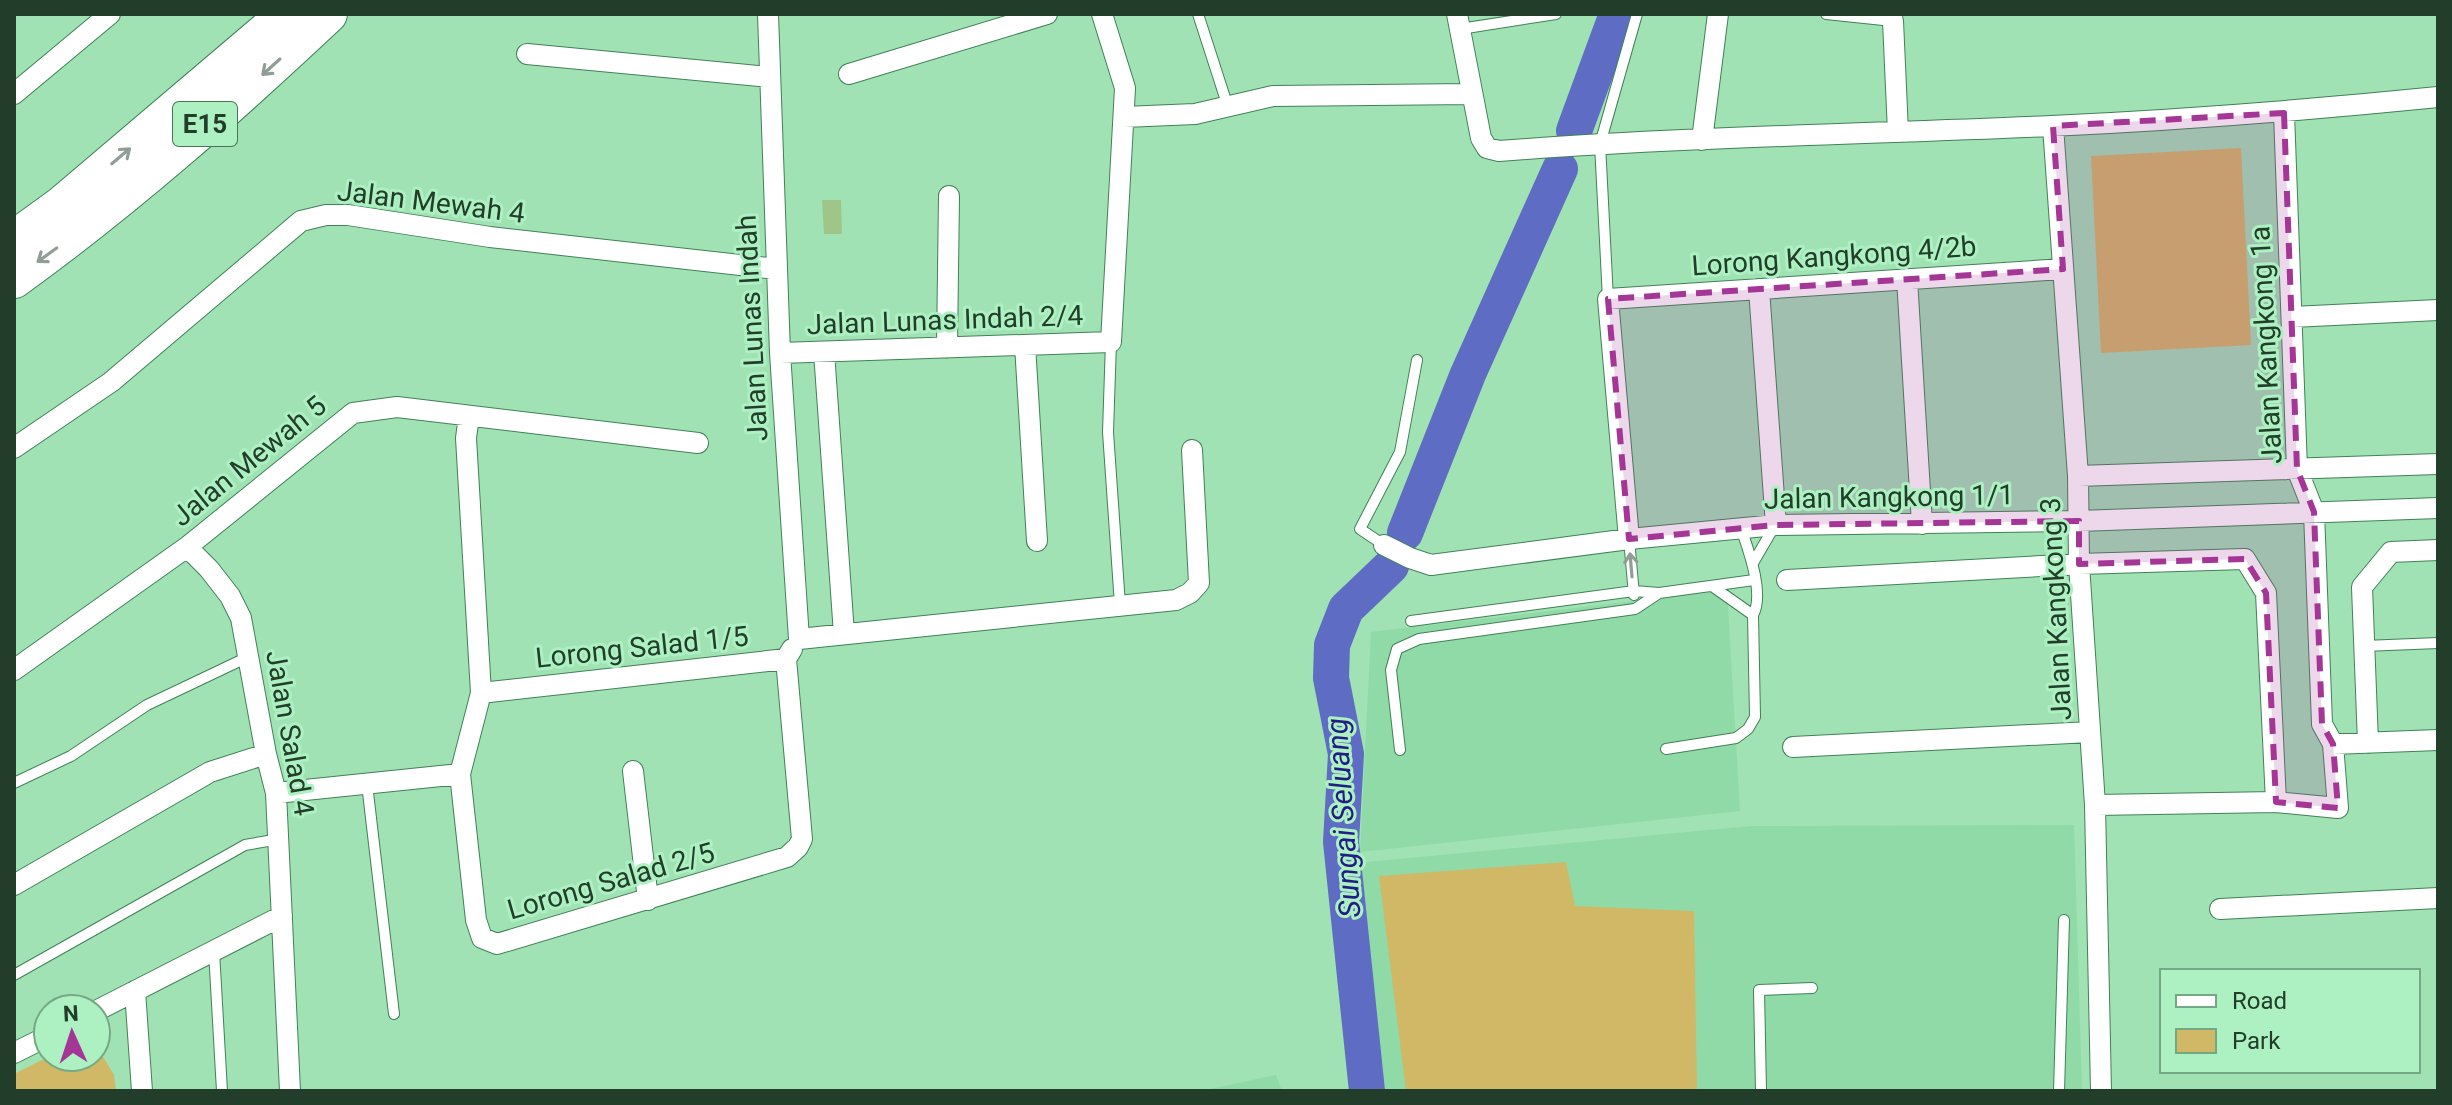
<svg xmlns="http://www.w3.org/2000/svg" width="2452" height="1105" viewBox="0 0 2452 1105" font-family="Roboto,sans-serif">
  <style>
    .built { fill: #90daa7 }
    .green { fill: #d0b866 }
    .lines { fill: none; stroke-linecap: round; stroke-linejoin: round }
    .river { stroke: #5e6dc3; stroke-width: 36 }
    .building { fill: #a0c588 }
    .lane-casing { stroke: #418158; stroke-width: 12 }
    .street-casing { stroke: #418158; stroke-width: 22 }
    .highway-casing { stroke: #418158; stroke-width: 40 }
    .lane { stroke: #fff; stroke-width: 10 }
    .street { stroke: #fff; stroke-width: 20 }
    .highway { stroke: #fff; stroke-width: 38 }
    .oneway { stroke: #909e95 }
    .marked { fill: #a43695; fill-opacity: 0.2; stroke: #a43695; stroke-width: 6; stroke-dasharray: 16 10; stroke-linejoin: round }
    .labels { text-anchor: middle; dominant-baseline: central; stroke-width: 6; stroke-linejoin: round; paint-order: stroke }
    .shield { fill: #adf0c1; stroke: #4c7358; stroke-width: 2 }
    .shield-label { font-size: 26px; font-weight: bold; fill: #223e2b }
    .street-label { font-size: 28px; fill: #223e2b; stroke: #adf0c1 }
    .water-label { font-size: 30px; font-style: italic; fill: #211d84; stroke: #adf0c1 }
  </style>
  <rect width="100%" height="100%" fill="#a0e2b4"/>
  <!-- built -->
  <path class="built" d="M1727 590 1740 811 1360 852 1371 632Z
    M2074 825 2082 1091H1384L1356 863 1751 826Z
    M1276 1075 1282 1091H1201Z"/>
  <!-- green -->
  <path class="green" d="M2241 148 2251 345 2101 353 2091 156Z
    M1566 862 1575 906 1694 911 1697 1091H1406L1379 876Z
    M96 1045 114 1075 116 1091H14V1074L48 1057H96Z"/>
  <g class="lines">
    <!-- river -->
    <path class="river" d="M1574 131 1617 14
      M1405 533 1468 374 1560 169
      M1367 1091 1341 842 1346 754 1331 678 1332 645 1346 609 1391 566"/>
  </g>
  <!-- building -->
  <path class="building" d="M822 200H841L842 234H824Z"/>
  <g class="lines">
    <!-- lane casing -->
    <g class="lane-casing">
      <path id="lane" d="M1198 14 1228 107
        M1826 14 1893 21
        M1460 29 1556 14
        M1608 299 1600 144 1637 14
        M1111 342 1108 432 1120 605
        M1629 539 1634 595
        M1384 545 1360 529 1400 452 1417 360
        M1753 563 1774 527
        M1712 586 1753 615
        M1411 621 1634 591 1659 593 1754 580
        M2364 646 2438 643
        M1666 749 1736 738 1748 729 1755 717 1753 615C1765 594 1748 549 1741 528
        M1400 750 1391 670 1397 649 1419 639 1635 609 1659 593
        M14 783 71 756 147 705 248 657
        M367 784 394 1014
        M214 951 222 1091
        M14 975 245 845 279 839
        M1761 1091 1759 990 1812 988
        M2059 1091 2064 920"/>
    </g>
    <!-- street casing -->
    <g class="street-casing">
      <path id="street" d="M768 14 780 353 799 639
        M1457 14 1481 138 1487 148 1499 151C1682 137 1867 134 2051 126 2180 120 2309 110 2438 97
        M1893 21 1898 132
        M527 54 770 77
        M849 74 1047 14
        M14 94 110 14
        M1124 117 1195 114 1273 96 1471 94
        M2053 126 2078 476 2079 564 2095 805 2101 1091
        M1702 140 1718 14
        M1907 279 1922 524
        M1759 289 1776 525
        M2292 317 2438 310
        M1025 345 1037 541
        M947 348 949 196
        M824 352 844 634
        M780 353 1111 342 1125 88 1102 14
        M469 416 466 438 481 693 460 774 476 920 482 938 497 944 787 857 798 847 802 839 786 659
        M14 448 111 382 301 221 326 215H348L490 237 776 269
        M2078 476 2438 464
        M1629 539 1608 299 2063 269
        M1384 545 1410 558 1431 565 1629 539 1776 525 2079 521 2438 508
        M187 547 209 569 230 596 241 618 266 754 276 793 290 1091
        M1787 580 2079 564 2245 559 2266 593 2276 802
        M799 639 1176 600 1190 593 1199 583 1192 450
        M14 670 187 547 353 413 397 407 698 443
        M481 693 786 659 792 649
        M2368 743 2362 587 2391 552 2438 550
        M2333 744 2438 740
        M1793 747 2090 732
        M633 771 648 900
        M276 793 460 774
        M2095 805 2276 802 2338 808 2333 744 2322 724 2314 512 2297 469 2284 113
        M14 885 210 772 266 754
        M2220 909 2438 898
        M135 991 142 1091
        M96 1011 282 916
        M14 1053 48 1036"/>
    </g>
    <!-- highway casing -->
    <g class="highway-casing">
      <path id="highway" d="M14 240 61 206 287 14
        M14 279C125 199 229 107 328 14"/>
    </g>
    <!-- lane -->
    <use href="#lane" class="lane"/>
    <!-- street -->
    <use href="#street" class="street"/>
    <!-- highway -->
    <use href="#highway" class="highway"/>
  </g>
  <!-- one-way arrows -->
  <defs><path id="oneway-shaft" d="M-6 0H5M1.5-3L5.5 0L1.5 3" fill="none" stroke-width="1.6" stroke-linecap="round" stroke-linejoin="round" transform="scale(2)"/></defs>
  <g class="oneway">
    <use href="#oneway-shaft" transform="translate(271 67) rotate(138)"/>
    <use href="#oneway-shaft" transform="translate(121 156) rotate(-40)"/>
    <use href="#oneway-shaft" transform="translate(47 255) rotate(144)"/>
    <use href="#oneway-shaft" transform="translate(1631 565) rotate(-95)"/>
  </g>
  <!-- marked area -->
  <path class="marked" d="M2284 113 2297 469 2314 512 2322 724 2333 744 2338 808 2276 802 2266 593 2245 559 2079 564V521L1776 525 1629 539 1608 299 2063 269 2053 126Z"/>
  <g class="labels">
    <!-- shield labels -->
    <rect class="shield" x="173" y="102" width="64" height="44" rx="6"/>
    <g class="shield-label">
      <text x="205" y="124">E15</text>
    </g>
    <!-- street labels -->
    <g class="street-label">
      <text transform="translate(431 202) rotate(7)">Jalan Mewah 4</text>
      <text transform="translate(1834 256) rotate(-4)">Lorong Kangkong 4/2b</text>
      <text transform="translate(945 320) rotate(-2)">Jalan Lunas Indah 2/4</text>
      <text transform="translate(752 328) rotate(-93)">Jalan Lunas Indah</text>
      <text transform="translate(2266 345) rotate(-93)">Jalan Kangkong 1a</text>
      <text transform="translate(249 461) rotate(-39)">Jalan Mewah 5</text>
      <text transform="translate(1889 497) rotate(-1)">Jalan Kangkong 1/1</text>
      <text transform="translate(2056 609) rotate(-93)">Jalan Kangkong 3</text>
      <text transform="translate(642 647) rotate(-6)">Lorong Salad 1/5</text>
      <text transform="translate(290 733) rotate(80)">Jalan Salad 4</text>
      <text transform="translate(611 881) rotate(-16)">Lorong Salad 2/5</text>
    </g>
    <!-- water labels -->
    <g class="water-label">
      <text transform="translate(1343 818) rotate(-94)">Sungai Seluang</text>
    </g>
  </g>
  <!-- border -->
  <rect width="2452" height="1105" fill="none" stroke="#223e2b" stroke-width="32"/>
  <!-- legend -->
  <rect x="2160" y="969" width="260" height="104" fill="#adf0c1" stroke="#75a985" stroke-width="2"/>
  <rect x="2176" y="995" width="40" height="12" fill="#ffffff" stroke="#75a985" stroke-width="2"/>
  <text x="2232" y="1009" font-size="24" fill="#223e2b">Road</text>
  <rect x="2176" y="1029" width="40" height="24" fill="#d0b866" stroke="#75a985" stroke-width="2"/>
  <text x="2232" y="1049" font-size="24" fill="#223e2b">Park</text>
  <!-- north arrow -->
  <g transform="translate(72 1033) rotate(357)"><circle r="38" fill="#adf0c1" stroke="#75a985" stroke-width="2"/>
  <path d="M0-6L14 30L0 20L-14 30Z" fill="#a43695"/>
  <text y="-12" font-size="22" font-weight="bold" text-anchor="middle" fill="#223e2b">N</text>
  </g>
</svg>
